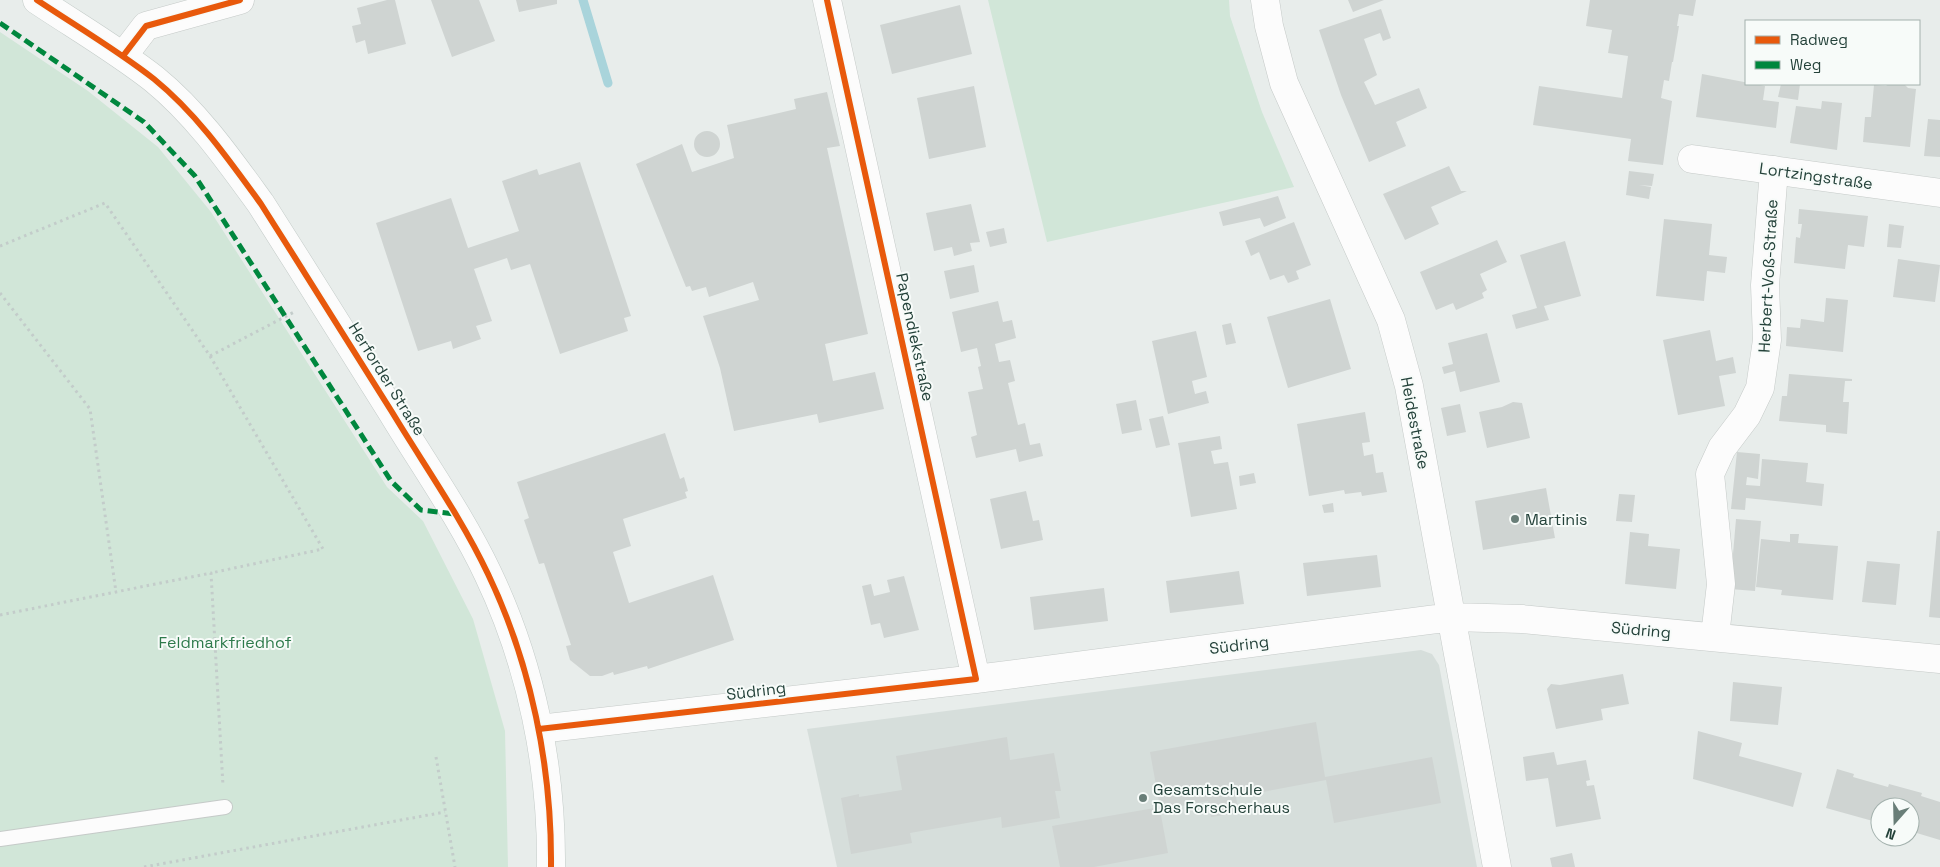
<svg xmlns="http://www.w3.org/2000/svg" width="1940" height="867" viewBox="0 0 1940 867" font-family="'Space Grotesk',sans-serif">
  <style>
    .built { fill: #d6dedb }
    .green { fill: #d1e6d8 }
    .lines { fill: none; stroke-linecap: round; stroke-linejoin: round }
    .stream { stroke: #a9d4db; stroke-width: 9 }
    .building { fill: #cfd4d2 }
    .service-casing { stroke: #c5cac8; stroke-width: 16 }
    .minor-casing { stroke: #c5cac8; stroke-width: 29 }
    .secondary-casing { stroke: #c3cbc8; stroke-width: 29 }
    .path { stroke: #c3ccca; stroke-width: 3; stroke-dasharray: 2.5 4; stroke-linecap: butt }
    .service { stroke: #fcfcfc; stroke-width: 14 }
    .minor { stroke: #fcfcfc; stroke-width: 28 }
    .secondary { stroke: #fcfcfc; stroke-width: 28 }
    .quiet { stroke: #00873e; stroke-width: 5; stroke-dasharray: 10 5; stroke-linecap: butt }
    .cycleway-casing { stroke: #f7fbf9; stroke-width: 9 }
    .cycleway { stroke: #e8590c; stroke-width: 6 }
    .poi-dot { fill: #697e78; stroke: #f7fbf9; stroke-width: 2 }
    .labels { text-anchor: middle; dominant-baseline: central; stroke-width: 4; stroke-linejoin: round; paint-order: stroke }
    .street-label { font-size: 16px; fill: #24423a; stroke: #f7fbf9 }
    .poi-label { font-size: 16px; fill: #24423a; stroke: #f7fbf9; text-anchor: start }
    .park-label { font-size: 16px; fill: #2d7a4b; stroke: #f7fbf9 }
  </style>
  <rect width="100%" height="100%" fill="#e8edeb"/>
  <!-- built -->
  <path class="built" d="M1421 650 1432 654 1439 665 1477 867H837L807 729Z"/>
  <!-- green -->
  <path class="green" d="M988 0H1229L1230 16 1262 112 1294 187 1047 242Z
    M0 32 88 91 158 147 211 212 387 487 423 521 473 619 505 731 508 867H0Z"/>
  <g class="lines">
    <!-- stream -->
    <path class="stream" d="M583 0 608 83"/>
  </g>
  <!-- building -->
  <path class="building" d="M387 0H395L406 44 368 54 365 40 356 43 352 26 361 24 357 8Z
    M431 0H479L495 41 452 57Z
    M516 0H557V4L519 12Z
    M1348 0H1384L1353 12Z
    M1590 0H1696L1693 16 1679 14 1677 26H1679L1673 62H1672L1669 81 1664 80 1661 98 1672 101 1663 165 1628 161 1631 139 1533 125 1539 86 1622 98 1628 56 1608 53 1612 30 1586 26Z
    M960 5 972 54 892 74 880 25Z
    M1381 9 1391 38 1383 41 1380 33 1364 39 1377 75 1364 82 1375 105 1419 88 1427 108 1396 122 1406 146 1369 162 1341 95 1319 30Z
    M1702 74 1765 86 1763 100 1779 102 1776 128 1696 117Z
    M1781 84H1800L1798 100 1778 97Z
    M1889 84H1904L1908 88 1916 89 1910 147 1863 142 1865 117H1871L1874 85 1886 86Z
    M974 86 986 147 929 159 917 98Z
    M827 92 840 146 827 148 868 334 825 344 833 381 875 372 884 409 819 423 817 414 734 431 720 368 703 316 759 300 753 282 709 297 706 287 692 291 690 286 686 287 636 164 682 144 692 172 734 158 727 125 796 109 794 99Z
    M1822 101 1842 103 1837 150 1790 143 1796 106 1821 109Z
    M1928 119 1940 120V157L1924 156Z
    M694 144a13 13 0 1 1 26 0a13 13 0 1 1-26 0Z
    M580 162 631 316 624 318 628 331 560 354 530 264 511 270 507 258 474 269 492 321 476 326 481 339 453 349 451 341 418 351 376 223 451 198 468 248 519 231 502 181 537 169 539 175Z
    M1449 166 1461 191H1467L1431 207 1439 224 1405 240 1383 194Z
    M1629 171 1654 174 1652 186 1639 185 1651 187 1649 199 1626 195Z
    M1278 196 1286 218 1264 227 1260 218 1223 226 1219 212Z
    M971 204 980 242 970 243 972 251 954 256 952 247 934 251 926 213Z
    M1799 209 1868 216 1864 247 1848 245 1845 269 1794 263 1796 237 1800 238 1802 224H1798Z
    M1664 219 1712 224 1709 255 1727 257 1725 273 1707 271 1704 301 1656 296Z
    M1294 222 1311 265 1296 271 1299 279 1288 283 1284 275 1270 280 1259 252 1251 256 1245 241Z
    M1889 224 1904 226 1901 248 1887 247Z
    M1004 228 1007 243 990 247 986 232Z
    M1497 240 1507 262 1480 274 1487 290 1482 293 1484 298 1456 310 1453 303 1436 310 1420 272Z
    M1565 241 1581 296 1544 306 1549 320 1516 329 1512 315 1537 308 1520 255Z
    M1898 259 1940 265 1935 302 1893 297Z
    M974 265 979 292 950 299 944 271Z
    M1826 298 1848 300 1843 352 1786 346 1787 327 1800 328 1801 319 1824 322Z
    M1330 299 1351 369 1288 388 1267 317Z
    M998 301 1003 322 1012 320 1016 338 995 344 999 362 1010 360 1015 381 1008 383 1018 425 1025 423 1030 445 1040 443 1043 456 1019 462 1016 449 976 458 971 437 977 435 968 392 983 389 978 367 981 366 977 348 961 352 952 312Z
    M1231 323 1236 343 1226 345 1222 325Z
    M1710 330 1716 361 1733 357 1736 373 1719 376 1725 406 1678 415 1663 340Z
    M1196 331 1207 377 1192 381 1195 394 1206 391 1209 403 1168 414 1152 341Z
    M1487 333 1500 382 1460 392 1455 371 1444 374 1442 367 1453 364 1448 343Z
    M1789 374 1852 379V381H1845L1843 402H1849L1847 434 1826 432V425L1779 421 1782 396H1787Z
    M1136 400 1142 430 1122 434 1116 404Z
    M1513 402 1522 403 1530 438 1487 448 1479 412 1502 407Z
    M1460 404 1466 432 1447 436 1441 408Z
    M1365 412 1370 442 1362 443 1364 456 1373 454 1376 473 1383 472 1387 492 1362 496 1361 492 1345 494 1344 490 1309 496 1297 424Z
    M1163 416 1170 445 1156 448 1149 419Z
    M665 433 680 479 684 477 688 491 685 492 687 498 623 519 631 546 613 552 629 603 713 575 734 640 648 669 647 666 614 675 613 672 602 676H590L570 660 566 646 571 645 544 563 539 564 524 520 529 518 517 482Z
    M1220 436 1222 449 1211 451 1214 464 1228 462 1237 509 1191 517 1178 443Z
    M1737 452 1760 454 1758 479 1747 477 1746 485 1760 486 1762 459 1808 463 1806 482 1824 484 1822 506 1746 498 1745 510 1731 509Z
    M1254 473 1256 483 1240 486 1239 476Z
    M1546 488 1555 538 1483 550 1475 501Z
    M1026 491 1033 521 1039 520 1043 540 1001 549 990 499Z
    M1619 494 1635 495 1632 522 1616 521Z
    M1333 503 1334 512 1324 513 1322 505Z
    M1736 519 1761 521 1755 591 1730 589Z
    M1937 531H1940V618L1929 617Z
    M1630 532 1649 534 1648 546 1680 549 1676 589 1625 584Z
    M1790 534H1799L1798 543 1838 546 1833 600 1781 595 1782 590 1756 587 1761 539 1790 542Z
    M1377 555 1381 587 1307 596 1303 563Z
    M1867 561 1900 564 1896 605 1862 602Z
    M1239 571 1244 604 1170 613 1166 581Z
    M904 576 919 630 884 638 880 623 871 625 862 586 871 584 874 596 890 592 887 580Z
    M1104 588 1108 621 1034 630 1030 597Z
    M1623 674 1629 704 1601 709 1603 720 1556 729 1547 689 1551 684 1560 685Z
    M1733 682 1782 687 1778 725 1730 721Z
    M1316 722 1325 777 1432 757 1441 803 1334 823 1326 780 1236 797 1239 813 1211 817 1208 801 1160 810 1168 853 1094 867H1060L1052 826 1160 807 1150 752Z
    M1698 731 1742 743 1739 756 1802 773 1793 807 1693 779Z
    M1007 737 1010 760 1054 753 1061 791H1055L1060 818 1002 828 1001 817 910 833 912 843 851 854 841 798 859 794V797L902 790 896 756Z
    M1554 752 1557 765 1586 760 1590 780 1586 781 1587 786 1594 785 1601 819 1556 827 1548 778 1526 781 1523 757Z
    M1837 769 1854 774 1853 777 1888 787 1889 784 1922 793 1921 796 1940 802V840L1910 831V807H1880V823L1826 808Z
    M1572 853 1575 867H1552L1550 858Z"/>
  <g class="lines">
    <!-- service casing -->
    <g class="service-casing">
      <path id="service" d="M0 839 225 807"/>
    </g>
    <!-- minor casing -->
    <g class="minor-casing">
      <path id="minor" d="M827 0 976 679
        M1265 0 1269 26 1284 83 1391 320 1409 386 1497 867
        M123 56 146 26 240 0
        M1692 159 1940 193
        M1715 636 1721 584 1710 474 1722 448 1747 415 1760 388 1767 340 1765 285 1774 170
        M539 729 976 679 1452 617 1522 619 1940 659"/>
    </g>
    <!-- secondary casing -->
    <g class="secondary-casing">
      <path id="secondary" d="M37 0C76 26 117 50 154 79 197 114 229 160 261 204 305 273 348 342 392 412 424 465 461 517 488 574 531 664 552 767 551 867"/>
    </g>
    <!-- path -->
    <path class="path" d="M0 246 105 203 210 356 323 549 211 573
      M0 293 90 409 116 592
      M210 356 296 311
      M0 615 211 573 223 786
      M436 757 455 867
      M144 867 445 812"/>
    <!-- service -->
    <use href="#service" class="service"/>
    <!-- minor -->
    <use href="#minor" class="minor"/>
    <!-- secondary -->
    <use href="#secondary" class="secondary"/>
    <!-- quiet -->
    <path class="quiet" d="M0 23 144 122 195 176 391 481 421 510 455 514"/>
    <!-- cycleway casing -->
    <g class="cycleway-casing">
      <path id="cycleway" d="M37 0C76 26 117 50 154 79 197 114 229 160 261 204 305 273 348 342 392 412 424 465 461 517 488 574 531 664 552 767 551 867
        M123 56 146 26 240 0
        M539 729 976 679 827 0"/>
    </g>
    <!-- cycleway -->
    <use href="#cycleway" class="cycleway"/>
  </g>
  <!-- markers -->
  <g class="poi-dot">
    <circle cx="1515" cy="519" r="5"/>
    <circle cx="1143" cy="798" r="5"/>
  </g>
  <g class="labels">
    <!-- street labels -->
    <g class="street-label">
      <text transform="translate(1816 176) rotate(8)">Lortzingstraße</text>
      <text transform="translate(1768 276) rotate(-87)">Herbert-Voß-Straße</text>
      <text transform="translate(915 337) rotate(78)">Papendiekstraße</text>
      <text transform="translate(387 379) rotate(58)">Herforder Straße</text>
      <text transform="translate(1415 423) rotate(79)">Heidestraße</text>
      <text transform="translate(1641 630) rotate(5)">Südring</text>
      <text transform="translate(1239 645) rotate(-7)">Südring</text>
      <text transform="translate(756 691) rotate(-7)">Südring</text>
    </g>
    <!-- poi labels -->
    <g class="poi-label">
      <text x="1525" y="519">Martinis</text>
      <text x="1153" y="789">Gesamtschule<tspan x="1153" dy="18">Das Forscherhaus</tspan></text>
    </g>
    <!-- park labels -->
    <g class="park-label">
      <text x="225" y="642">Feldmarkfriedhof</text>
    </g>
  </g>
  <!-- legend -->
  <rect x="1745" y="20" width="175" height="65" fill="#f7fbf9" stroke="#a3b1ad"/>
  <rect x="1755" y="36" width="25" height="8" fill="#e8590c" stroke="#a3b1ad"/>
  <text x="1790" y="45" font-size="15" fill="#24423a">Radweg</text>
  <rect x="1755" y="61" width="25" height="8" fill="#00873e" stroke="#a3b1ad"/>
  <text x="1790" y="70" font-size="15" fill="#24423a">Weg</text>
  <!-- north arrow -->
  <g transform="translate(1895 822) rotate(200)"><circle r="24" fill="#f7fbf9" stroke="#a3b1ad"/>
  <path d="M0-4L9 19L0 12L-9 19Z" fill="#697e78"/>
  <text y="-8" font-size="14" font-weight="bold" text-anchor="middle" fill="#24423a">N</text>
  </g>
</svg>
